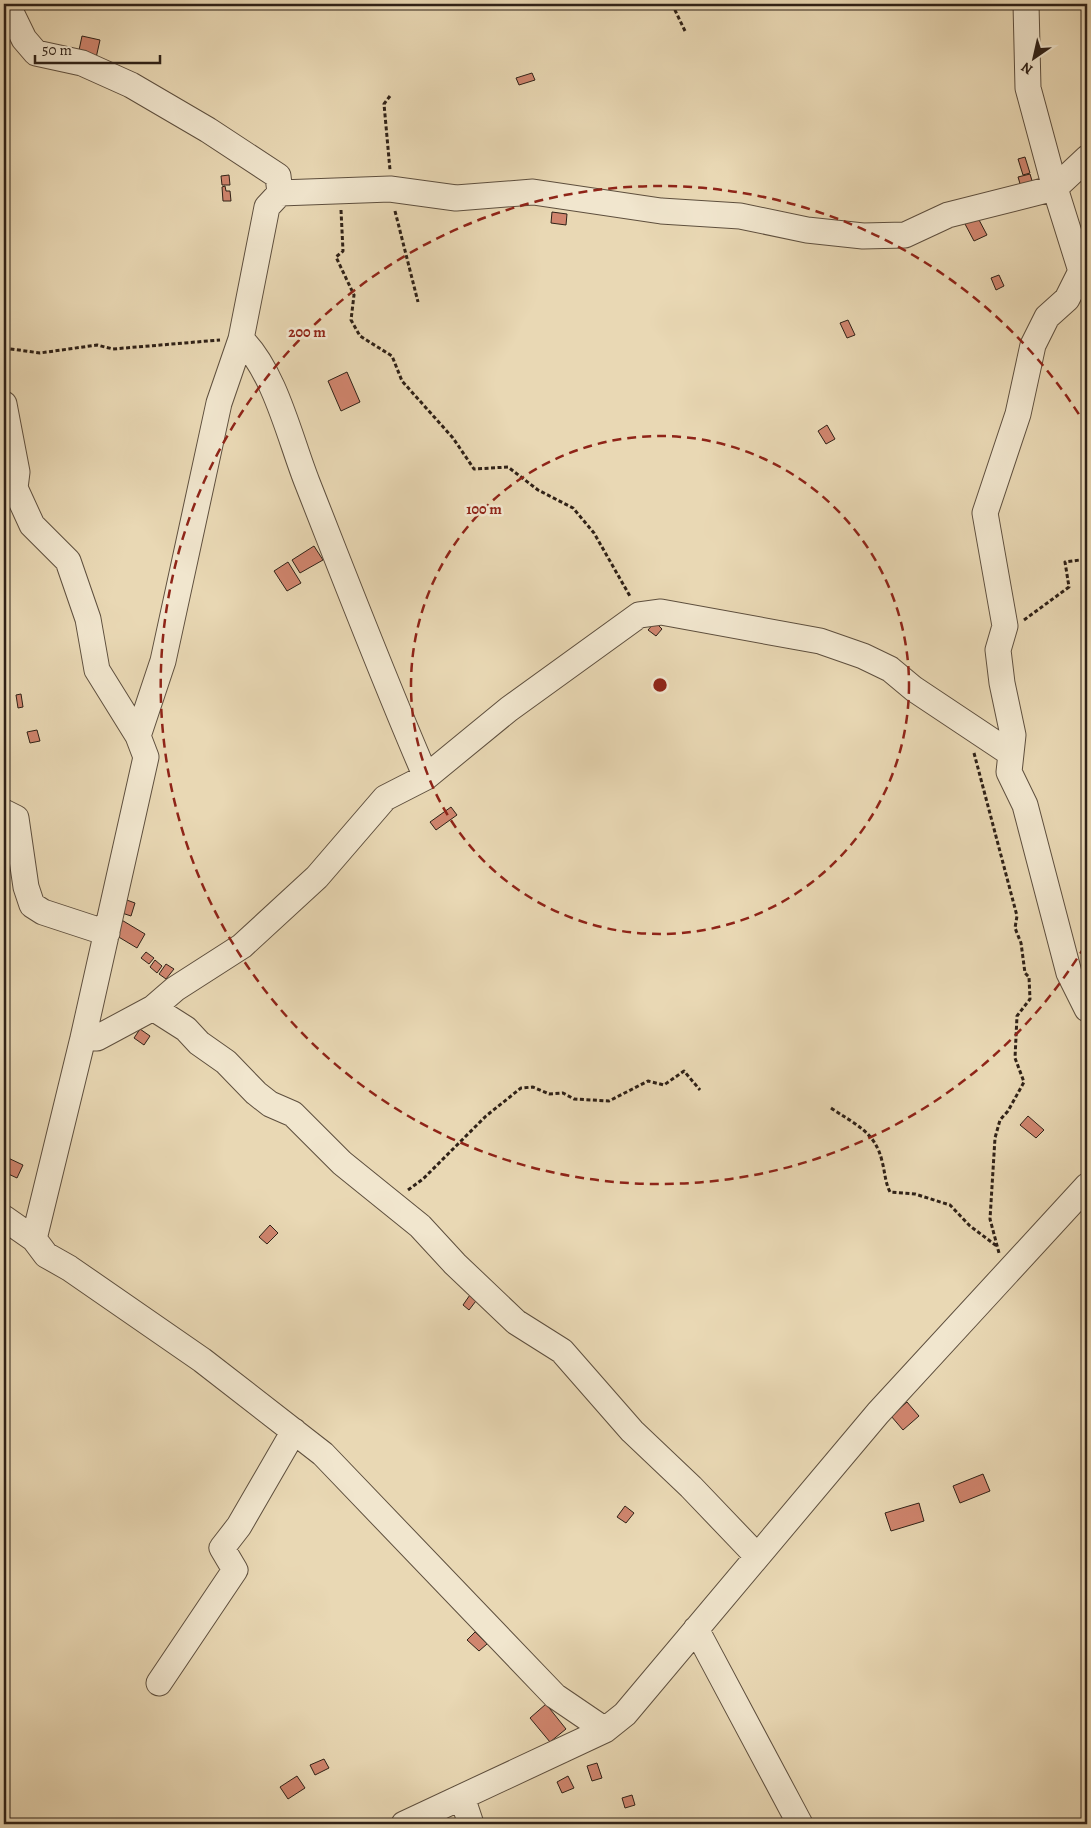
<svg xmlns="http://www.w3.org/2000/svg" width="1091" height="1828" viewBox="0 0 1091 1828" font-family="Alegreya,serif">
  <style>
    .building { fill: #d0856e; stroke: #2f2117 }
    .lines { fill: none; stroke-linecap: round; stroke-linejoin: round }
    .minor-casing { stroke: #5e4f3e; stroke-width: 27 }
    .path { stroke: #2f2117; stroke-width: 3; stroke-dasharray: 4 2.5; stroke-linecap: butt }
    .minor { stroke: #f1e6ce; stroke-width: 25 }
    .ring { fill: none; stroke: #8f2418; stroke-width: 2.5; stroke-dasharray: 9 6 }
    .centre { fill: #8f2418; stroke: #f1e6ce; stroke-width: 2.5 }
    .ring-label { font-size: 15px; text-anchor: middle; font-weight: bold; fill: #8f2418; stroke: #f1e6ce; stroke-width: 5; stroke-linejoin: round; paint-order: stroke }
  </style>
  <rect width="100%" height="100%" fill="#e9d8b4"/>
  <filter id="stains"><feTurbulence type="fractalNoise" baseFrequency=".004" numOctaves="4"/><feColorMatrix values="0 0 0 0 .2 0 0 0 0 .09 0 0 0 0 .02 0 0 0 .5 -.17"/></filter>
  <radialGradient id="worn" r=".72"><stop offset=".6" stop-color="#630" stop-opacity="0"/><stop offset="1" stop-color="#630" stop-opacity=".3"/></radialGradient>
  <!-- building -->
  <path class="building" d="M82 36 100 40 96 58 78 55Z
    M532 73 535 80 519 85 516 78Z
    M1025 157 1030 173 1023 175 1018 159Z
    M1030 174 1033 184 1021 187 1018 177Z
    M229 175 230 185H222L221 176Z
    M225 186 226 191H230L231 201H223L222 187Z
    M552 212 567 214 566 225 551 223Z
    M978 218 987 235 974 241 965 224Z
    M999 275 1004 286 996 290 991 278Z
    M848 320 855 335 847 338 840 323Z
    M347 372 360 402 341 411 328 381Z
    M827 425 835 439 826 444 818 431Z
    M314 546 323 560 300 573 292 560Z
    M288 562 301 583 287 591 274 571Z
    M655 622 662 629 656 636 648 630Z
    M21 694 23 707 18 708 16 695Z
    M37 730 40 741 30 743 27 732Z
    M451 807 457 815 436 830 430 822Z
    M124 899 135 903 131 916 119 912Z
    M120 919 145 934 137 948 112 933Z
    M146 952 154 958 149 964 141 958Z
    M155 960 162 966 157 973 150 967Z
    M166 964 174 969 166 979 159 974Z
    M140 1029 150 1036 144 1045 134 1038Z
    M1028 1116 1044 1130 1036 1138 1020 1125Z
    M6 1157 23 1165 17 1178 4 1172Z
    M270 1225 278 1233 267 1244 259 1237Z
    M472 1292 479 1297 469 1310 463 1305Z
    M907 1402 919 1416 903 1430 891 1416Z
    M983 1474 990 1491 960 1503 953 1486Z
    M919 1503 924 1521 891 1531 885 1513Z
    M625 1506 634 1513 626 1523 617 1517Z
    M475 1632 487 1644 479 1651 467 1640Z
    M546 1704 566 1729 550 1742 530 1718Z
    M324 1759 329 1768 315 1775 310 1765Z
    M597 1763 602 1778 592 1781 587 1766Z
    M297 1776 305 1788 288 1799 280 1787Z
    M568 1776 574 1788 562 1793 557 1782Z
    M632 1795 635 1805 625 1808 622 1798Z"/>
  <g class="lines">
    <!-- minor casing -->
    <g class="minor-casing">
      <path id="minor" d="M7 4 24 39 36 53 82 63 131 85 208 130 278 176 280 193 267 207 241 339 219 403 163 661 138 736
        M1026 4 1028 88 1055 188 1081 271 1067 299 1047 317 1033 345 1018 414 985 513 1005 626 998 650 1002 683 1013 735 1009 772 1025 805 1069 973 1087 1009
        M280 193 390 189 456 198 533 192 661 211 740 216 807 230 863 236 905 235 948 215 1055 188 1087 158
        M241 339C275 372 290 439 307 482 346 581 384 680 426 777
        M4 404 17 472 15 488 32 525 68 561 88 619 97 670 138 736 146 757 83 1038 34 1239 46 1255 69 1268 202 1360 323 1454 555 1696 605 1730
        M4 812 16 818 26 887 32 905 43 912 107 933
        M153 1008 175 989 242 946 317 877 385 798 426 777 509 709 639 615 661 612 820 641 863 656 890 669 914 689 1010 753
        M83 1038H97L153 1008 186 1029 199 1043 226 1062 256 1093 270 1104 293 1114 342 1163 420 1226 455 1264 516 1322 562 1351 632 1431 691 1487 757 1556
        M4 1218 34 1239
        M696 1629 800 1824
        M159 1683 235 1570 222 1548 239 1526 294 1431
        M462 1797 471 1824
        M404 1824 605 1730 625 1714 878 1413 1087 1186"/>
    </g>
    <!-- path -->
    <path class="path" d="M672 4 685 31
      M390 96 384 104 390 170
      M341 210 343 251 336 257 354 295 351 320 360 336 392 356 402 381 453 438 474 469 508 467 538 490 573 508 594 533 631 598
      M395 211 418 302
      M4 348 40 353 97 345 113 349 220 340
      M1024 620 1069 587 1065 562 1087 559
      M974 753 1017 916 1015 928 1021 943 1025 973 1029 977 1030 999 1017 1016 1015 1058 1024 1082 1008 1111 1000 1120 995 1138 990 1219 999 1253
      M831 1108C854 1124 875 1131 882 1161 885 1172 885 1182 890 1192L915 1194 950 1205 970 1226 998 1247
      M408 1190 423 1179 486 1116 521 1088 533 1087 549 1094 563 1093 574 1099 609 1101 648 1081 664 1085 684 1071 700 1090"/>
    <!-- minor -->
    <use href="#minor" class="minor"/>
  </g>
  <!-- distance rings -->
  <g class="ring">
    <circle cx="660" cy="685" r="249"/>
    <path d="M1085 946A499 499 0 1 1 1085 424"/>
  </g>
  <circle cx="660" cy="685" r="8" class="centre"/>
  <g class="ring-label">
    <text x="307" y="337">200 m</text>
    <text x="484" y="514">100 m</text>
  </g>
  <!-- margin -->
  <rect width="1091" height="1828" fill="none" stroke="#e9d8b4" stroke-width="20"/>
  <rect x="5" y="5" width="1081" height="1818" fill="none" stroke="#2f2117" stroke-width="2.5"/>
  <rect x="10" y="10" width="1071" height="1808" fill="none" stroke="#2f2117"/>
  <!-- north arrow -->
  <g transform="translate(1034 58) rotate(214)" stroke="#f1e6ce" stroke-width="4" paint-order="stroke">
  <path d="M0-4L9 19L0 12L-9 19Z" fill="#2f2117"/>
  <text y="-8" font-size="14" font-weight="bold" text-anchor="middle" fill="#2f2117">N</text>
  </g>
  <!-- scale -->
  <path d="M35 55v8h125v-8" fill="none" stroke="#2f2117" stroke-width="2.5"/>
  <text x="42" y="55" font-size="15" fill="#2f2117" stroke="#f1e6ce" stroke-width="4" paint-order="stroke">50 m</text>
  <rect width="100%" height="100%" filter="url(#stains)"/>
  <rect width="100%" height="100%" fill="url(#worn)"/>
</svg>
